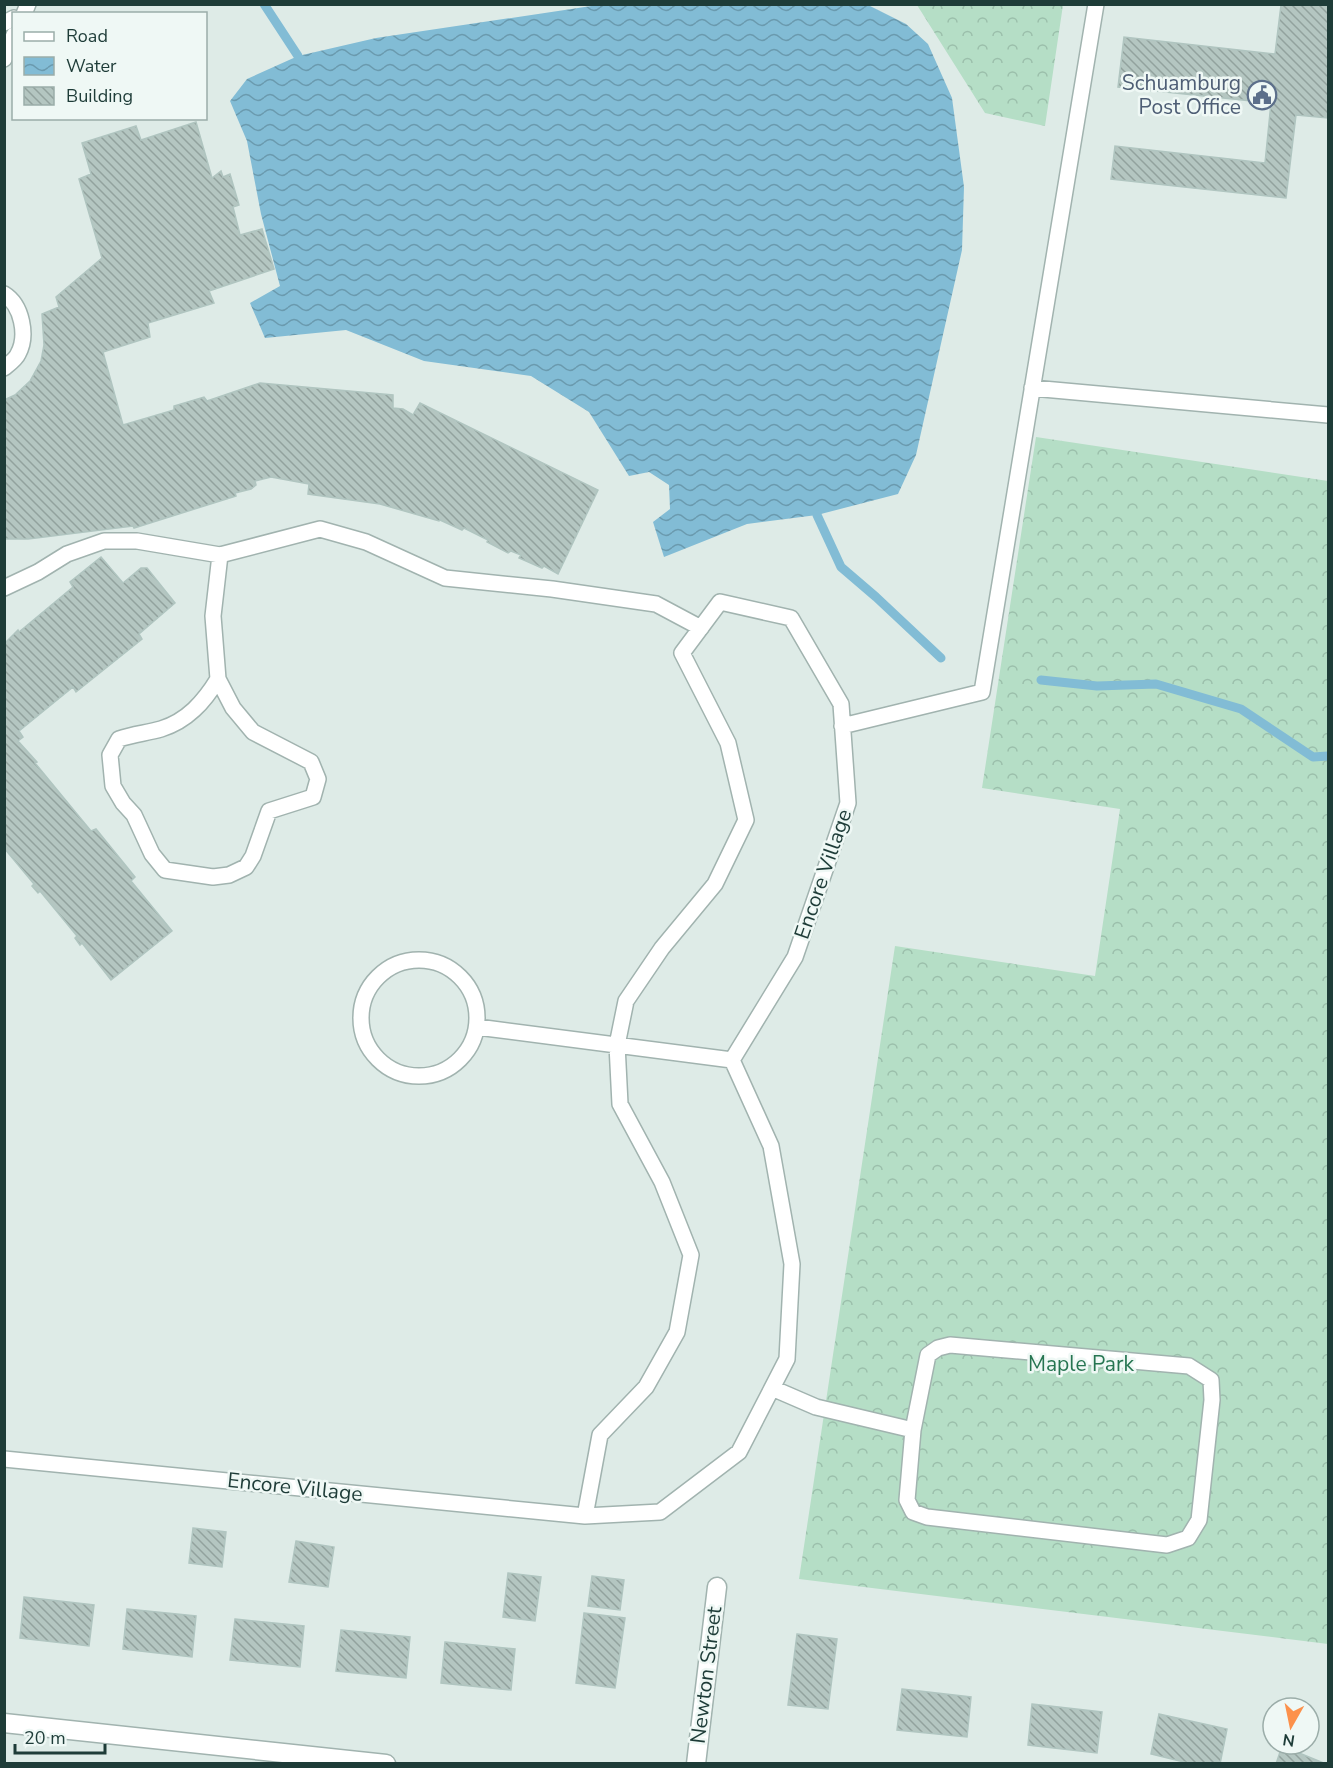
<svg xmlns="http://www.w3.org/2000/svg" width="1333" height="1768" viewBox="0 0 1333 1768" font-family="'Nunito Sans',sans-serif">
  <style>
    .forest { fill: url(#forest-crowns) }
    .water { fill: url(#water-waves) }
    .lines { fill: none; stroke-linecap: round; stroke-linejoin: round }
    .stream { stroke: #82bcd5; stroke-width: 9 }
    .building { fill: url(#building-back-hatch); stroke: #b0c5c0; stroke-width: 1.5 }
    .service-casing { stroke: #a1b3af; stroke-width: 18 }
    .minor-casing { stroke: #a1b3af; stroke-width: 21 }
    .service { stroke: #fff; stroke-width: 15 }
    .minor { stroke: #fff; stroke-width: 18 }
    .labels { text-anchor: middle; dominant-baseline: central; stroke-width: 5; stroke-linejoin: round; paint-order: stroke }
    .service-label { font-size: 21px; fill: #4e5e75; stroke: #eff8f5; text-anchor: end }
    .street-label { font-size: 21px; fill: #1e3c38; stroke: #eff8f5 }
    .park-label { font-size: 21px; fill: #267551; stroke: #eff8f5 }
  </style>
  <defs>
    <pattern id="forest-crowns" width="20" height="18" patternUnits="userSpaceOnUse" patternTransform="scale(1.5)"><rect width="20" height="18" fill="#b5dec6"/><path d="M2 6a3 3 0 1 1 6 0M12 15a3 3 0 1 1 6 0" fill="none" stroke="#9bbfab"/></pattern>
    <pattern id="water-waves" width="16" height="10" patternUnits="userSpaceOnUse" patternTransform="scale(1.5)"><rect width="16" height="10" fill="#82bcd5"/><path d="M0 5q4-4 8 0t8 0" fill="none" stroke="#6a9aae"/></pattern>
    <pattern id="building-back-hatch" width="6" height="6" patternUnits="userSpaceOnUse" patternTransform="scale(1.5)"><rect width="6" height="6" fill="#b4c6c1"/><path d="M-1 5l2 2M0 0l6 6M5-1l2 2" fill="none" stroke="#92a29e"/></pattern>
  </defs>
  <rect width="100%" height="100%" fill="#deebe7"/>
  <!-- forest -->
  <path class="forest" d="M917 5H1063L1045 126 985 113Z
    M1036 437 1328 481V1644L799 1579 895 946 1095 976 1120 809 982 788Z"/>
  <!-- water -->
  <path class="water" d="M598 5H868L906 24 928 44 952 98 964 187 962 250 916 455 898 494 817 515 747 524 664 557 653 522 670 509 669 485 649 472 629 476 589 412 531 376 424 361 346 330 265 338 250 303 280 286 261 214 247 141 230 101 247 79 298 56 376 38Z"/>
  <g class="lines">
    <!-- stream -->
    <path class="stream" d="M264 4 298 56
      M817 515 841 567 876 597 941 658
      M1041 680 1097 686 1156 684 1241 709 1313 757 1328 756"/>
  </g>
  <!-- building -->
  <path class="building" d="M1276 4H1328V118L1296 115 1286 198 1111 179 1115 146 1265 163 1271 103 1118 87 1124 37 1275 54 1281 5Z
    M196 122 212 178 221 171 223 177 230 174 239 205 233 207 240 235 262 229 274 269 209 291 214 303 148 323 150 337 103 352 123 425 174 410V406L204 397 207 401 260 383 393 395V408L403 409 413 415 420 403 598 490 558 574 544 566 542 568 519 558 521 555 511 551 508 553 487 542 488 540 464 528 462 530 440 520 439 521 380 504 308 494 309 484 271 477 255 481 256 485 251 489 235 493 236 496 134 528 133 526 28 539H4V400L15 395 30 381 41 361 44 345 42 314 59 307 56 297 102 258 79 179 91 174 82 143 136 126 141 140Z
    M101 557 123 583 141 568H147L175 603 139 634 142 639 76 692 73 687 19 731 23 737 18 741 37 762 35 763 91 831 96 829 135 877 131 881 172 931 111 980 82 943 80 945 75 938 77 936 40 891 38 893 32 886 34 884 4 848V644L18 630 19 632 73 587 70 582Z
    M193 1528 226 1532 222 1567 189 1563Z
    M296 1541 334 1547 328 1587 289 1582Z
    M508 1573 541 1577 535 1621 503 1617Z
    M592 1576 624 1580 620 1610 588 1606Z
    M24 1597 94 1605 89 1646 20 1638Z
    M127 1609 196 1616 192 1657 123 1649Z
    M584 1613 625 1618 615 1688 576 1683Z
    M235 1619 304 1626 300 1667 230 1660Z
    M341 1630 410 1637 406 1678 336 1671Z
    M797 1634 837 1639 828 1709 788 1705Z
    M445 1642 515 1649 511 1690 441 1683Z
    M902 1689 971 1697 967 1737 897 1730Z
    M1032 1704 1102 1712 1097 1753 1028 1745Z
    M1159 1714 1227 1729 1220 1764H1192L1151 1754Z
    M1282 1746 1326 1764H1276Z"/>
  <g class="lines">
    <!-- service casing -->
    <g class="service-casing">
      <path id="service" d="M24 14 28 4
        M4 23 14 18
        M4 59 14 35
        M4 294C22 305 28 336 18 354 16 359 9 364 4 368
        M1032 388 1328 415
        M4 588 38 572 67 554 104 541H137L220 555
        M218 679C204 702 187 721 161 729 147 733 133 734 119 739L110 755 113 786 123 803 134 815 152 854 165 870 213 877 229 875 246 867 253 856 269 811 313 797 318 779 311 762 253 732 233 708 218 679 213 616 220 555 320 529 366 542 445 578 552 589 656 604 701 628
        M842 726 982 692 1096 4
        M361 1018a58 58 0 1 1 116 0a58 58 0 1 1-116 0Z
        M477 1027 732 1060
        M772 1388 816 1407 913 1430 907 1500 913 1512 927 1517 1167 1545 1188 1538 1199 1520 1212 1400 1211 1380 1189 1366 950 1345 938 1348 928 1355 913 1430
        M4 1459 585 1516 660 1512 739 1452 787 1359 792 1264 771 1146 732 1060 795 957 848 803 841 704 791 618 720 602 682 653 728 743 746 820 715 884 662 948 626 1001 617 1045 620 1104 662 1182 691 1255 677 1332 646 1387 600 1435 585 1516"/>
    </g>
    <!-- minor casing -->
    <g class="minor-casing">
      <path id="minor" d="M4 1723 386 1764
        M696 1764 717 1587"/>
    </g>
    <!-- service -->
    <use href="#service" class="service"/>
    <!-- minor -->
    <use href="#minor" class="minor"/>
  </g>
  <!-- icons -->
  <defs>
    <g id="civic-ring" transform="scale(1.5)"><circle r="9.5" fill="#eff8f5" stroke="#5c6f8a" stroke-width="1.5"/><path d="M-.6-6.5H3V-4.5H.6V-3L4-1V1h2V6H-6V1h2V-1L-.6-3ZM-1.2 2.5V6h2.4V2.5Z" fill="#5c6f8a"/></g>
  </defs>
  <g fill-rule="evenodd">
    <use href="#civic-ring" x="1262" y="95"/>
  </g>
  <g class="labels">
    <!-- service labels -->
    <g class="service-label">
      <text x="1241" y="83">Schuamburg<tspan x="1241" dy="24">Post Office</tspan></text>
    </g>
    <!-- street labels -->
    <g class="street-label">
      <text transform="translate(823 874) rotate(-71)">Encore Village</text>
      <text transform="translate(295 1487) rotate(6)">Encore Village</text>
      <text transform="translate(706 1675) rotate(-83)">Newton Street</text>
    </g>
    <!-- park labels -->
    <g class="park-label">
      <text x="1081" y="1364">Maple Park</text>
    </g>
  </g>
  <!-- border -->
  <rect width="1333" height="1768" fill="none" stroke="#1e3c38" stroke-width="12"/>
  <!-- legend -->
  <rect x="12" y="12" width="195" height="108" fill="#eff8f5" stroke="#9bada9" stroke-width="1.5"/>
  <rect x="24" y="32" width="30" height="9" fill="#ffffff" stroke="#9bada9" stroke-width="1.5"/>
  <text x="66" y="42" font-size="18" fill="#1e3c38">Road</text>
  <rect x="24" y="57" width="30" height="18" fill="url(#water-waves)" stroke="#9bada9" stroke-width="1.5"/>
  <text x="66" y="72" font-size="18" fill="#1e3c38">Water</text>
  <rect x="24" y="87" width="30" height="18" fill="url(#building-back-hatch)" stroke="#9bada9" stroke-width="1.5"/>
  <text x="66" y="102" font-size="18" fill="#1e3c38">Building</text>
  <!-- north arrow -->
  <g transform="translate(1291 1726) rotate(189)"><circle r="28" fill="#eff8f5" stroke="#9bada9" stroke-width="1.5"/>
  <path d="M0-4.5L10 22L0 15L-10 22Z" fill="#fc914b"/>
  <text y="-9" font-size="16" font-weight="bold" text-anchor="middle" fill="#1e3c38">N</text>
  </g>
  <!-- scale -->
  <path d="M15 1744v9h90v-9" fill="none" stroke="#1e3c38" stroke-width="3"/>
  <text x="24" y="1744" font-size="18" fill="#1e3c38" stroke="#eff8f5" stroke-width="4.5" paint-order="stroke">20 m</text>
</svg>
